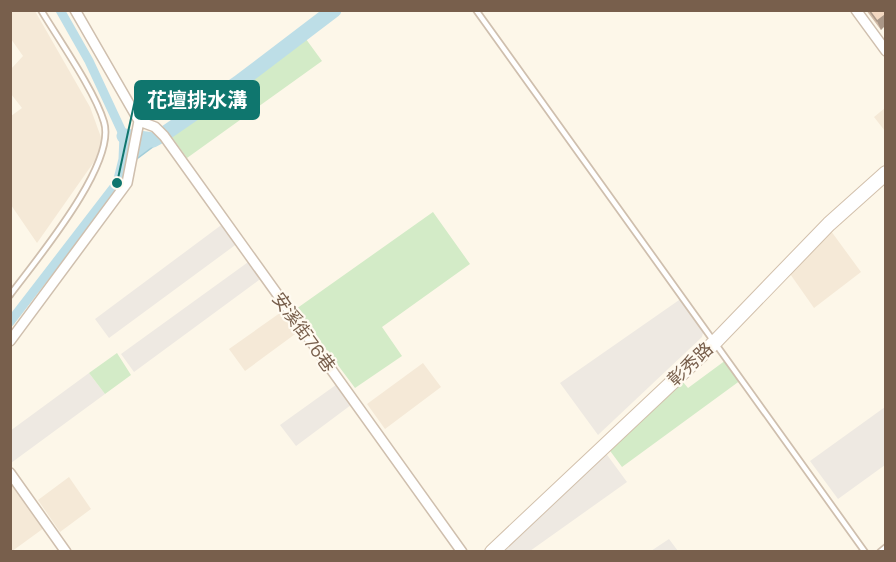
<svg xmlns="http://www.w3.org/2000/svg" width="896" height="562" viewBox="0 0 896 562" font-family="'Space Grotesk','Noto Sans TC',sans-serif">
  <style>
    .residential { fill: #f5e9d7 }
    .industrial { fill: #eee9e2 }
    .green { fill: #d3ebc7 }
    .water { fill: #bddee7; stroke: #a3cdd9; stroke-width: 1.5 }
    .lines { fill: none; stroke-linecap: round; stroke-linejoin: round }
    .canal { stroke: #bddee7; stroke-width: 9 }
    .river { stroke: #bddee7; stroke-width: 15 }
    .lane-casing { stroke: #cfbfae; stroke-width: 8 }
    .street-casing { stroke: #cfbfae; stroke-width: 12 }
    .secondary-casing { stroke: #d2c0ac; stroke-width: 16 }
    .lane { stroke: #fff; stroke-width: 4.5 }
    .street { stroke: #fff; stroke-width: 9 }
    .secondary { stroke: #fff; stroke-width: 14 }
    .wall { fill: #d1baa6 }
    .shaded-wall { fill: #aa9787 }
    .building { fill: #f3d8c1; stroke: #aa9787; stroke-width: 1.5 }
    .labels { text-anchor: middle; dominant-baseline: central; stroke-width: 4.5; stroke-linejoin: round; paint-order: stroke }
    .street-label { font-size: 18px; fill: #785f4c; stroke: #fffaf0 }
    .leader { fill: none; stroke: #0f766e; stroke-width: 2 }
    .callout-dot { fill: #0f766e; stroke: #fffaf0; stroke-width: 2 }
    .callout { fill: #0f766e; stroke: #0f766e; stroke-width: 2 }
    .callout-label { font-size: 20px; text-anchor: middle; font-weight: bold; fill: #fff }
  </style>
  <rect width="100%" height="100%" fill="#fdf7e9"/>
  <!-- residential -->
  <path class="residential" d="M11 10 35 11 90 107 102 140 96 159 37 243 11 205V116L22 108 11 94V69L23 56 11 39Z
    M885 108V131L874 117Z
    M831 231 861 272 814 308 788 271Z
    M287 308 302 329 245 371 229 349Z
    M423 363 441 387 385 429 367 404Z
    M10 473 48 525 11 552 10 551Z
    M69 477 91 509 60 532 38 500Z"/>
  <!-- industrial -->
  <path class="industrial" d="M224 223 238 243 109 338 95 319Z
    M251 260 263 277 134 372 121 354Z
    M682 298 704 329 702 337 598 435 560 383Z
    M89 373 105 394 11 463 10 431Z
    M340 382 355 402 296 446 280 425Z
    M885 407V465L838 499 810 461Z
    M602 448 627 482 530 551 491 552Z
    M669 539 678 551H651Z"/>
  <!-- green -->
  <path class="green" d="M303 35 322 61 187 158 169 133Z
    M433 212 470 264 382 327 402 356 355 388 296 309Z
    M117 353 131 375 105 394 89 373Z
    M726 360 741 380 622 467 605 444 678 376 688 388Z"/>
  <!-- water -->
  <path class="water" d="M164 134 166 137 118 173 113 183 123 159 124 136 153 140Z"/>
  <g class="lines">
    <!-- canal -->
    <path class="canal" d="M10 322 117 183 123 159 124 136 89 61 60 10"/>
    <!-- river -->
    <path class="river" d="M124 136 153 140 164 134 238 83 334 10"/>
    <!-- lane casing -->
    <g class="lane-casing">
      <path id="lane" d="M476 10 865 552
        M10 295C36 260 117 164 104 122 95 91 59 40 41 10
        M880 552 886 547"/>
    </g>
    <!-- street casing -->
    <g class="street-casing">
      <path id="street" d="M856 10 886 51
        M139 121 155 127 164 136 462 552
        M10 341 127 183 139 121 75 10
        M10 473 66 552"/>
    </g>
    <!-- secondary casing -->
    <g class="secondary-casing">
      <path id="secondary" d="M492 552 714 343 829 224 886 173"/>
    </g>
    <!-- lane -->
    <use href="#lane" class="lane"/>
    <!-- street -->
    <use href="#street" class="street"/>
    <!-- secondary -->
    <use href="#secondary" class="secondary"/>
  </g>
  <!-- wall -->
  <path class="wall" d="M866 10H885L881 30Z"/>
  <!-- shaded-wall -->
  <path class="shaded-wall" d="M885 15V26L881 30 877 21Z"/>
  <!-- building -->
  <path class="building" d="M869 10H885V15L877 21Z"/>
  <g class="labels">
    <!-- street labels -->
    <g class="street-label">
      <text transform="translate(304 332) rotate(54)">安溪街76巷</text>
      <text transform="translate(690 364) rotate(-43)">彰秀路</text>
    </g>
  </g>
  <!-- callouts -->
  <path class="leader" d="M117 183L135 100"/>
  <circle class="callout-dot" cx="117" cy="183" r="6"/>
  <rect class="callout" x="135" y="81" width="124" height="38" rx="6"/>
  <g class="callout-label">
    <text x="197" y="107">花壇排水溝</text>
  </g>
  <!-- border -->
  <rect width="896" height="562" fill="none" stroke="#785f4c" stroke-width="24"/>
</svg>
